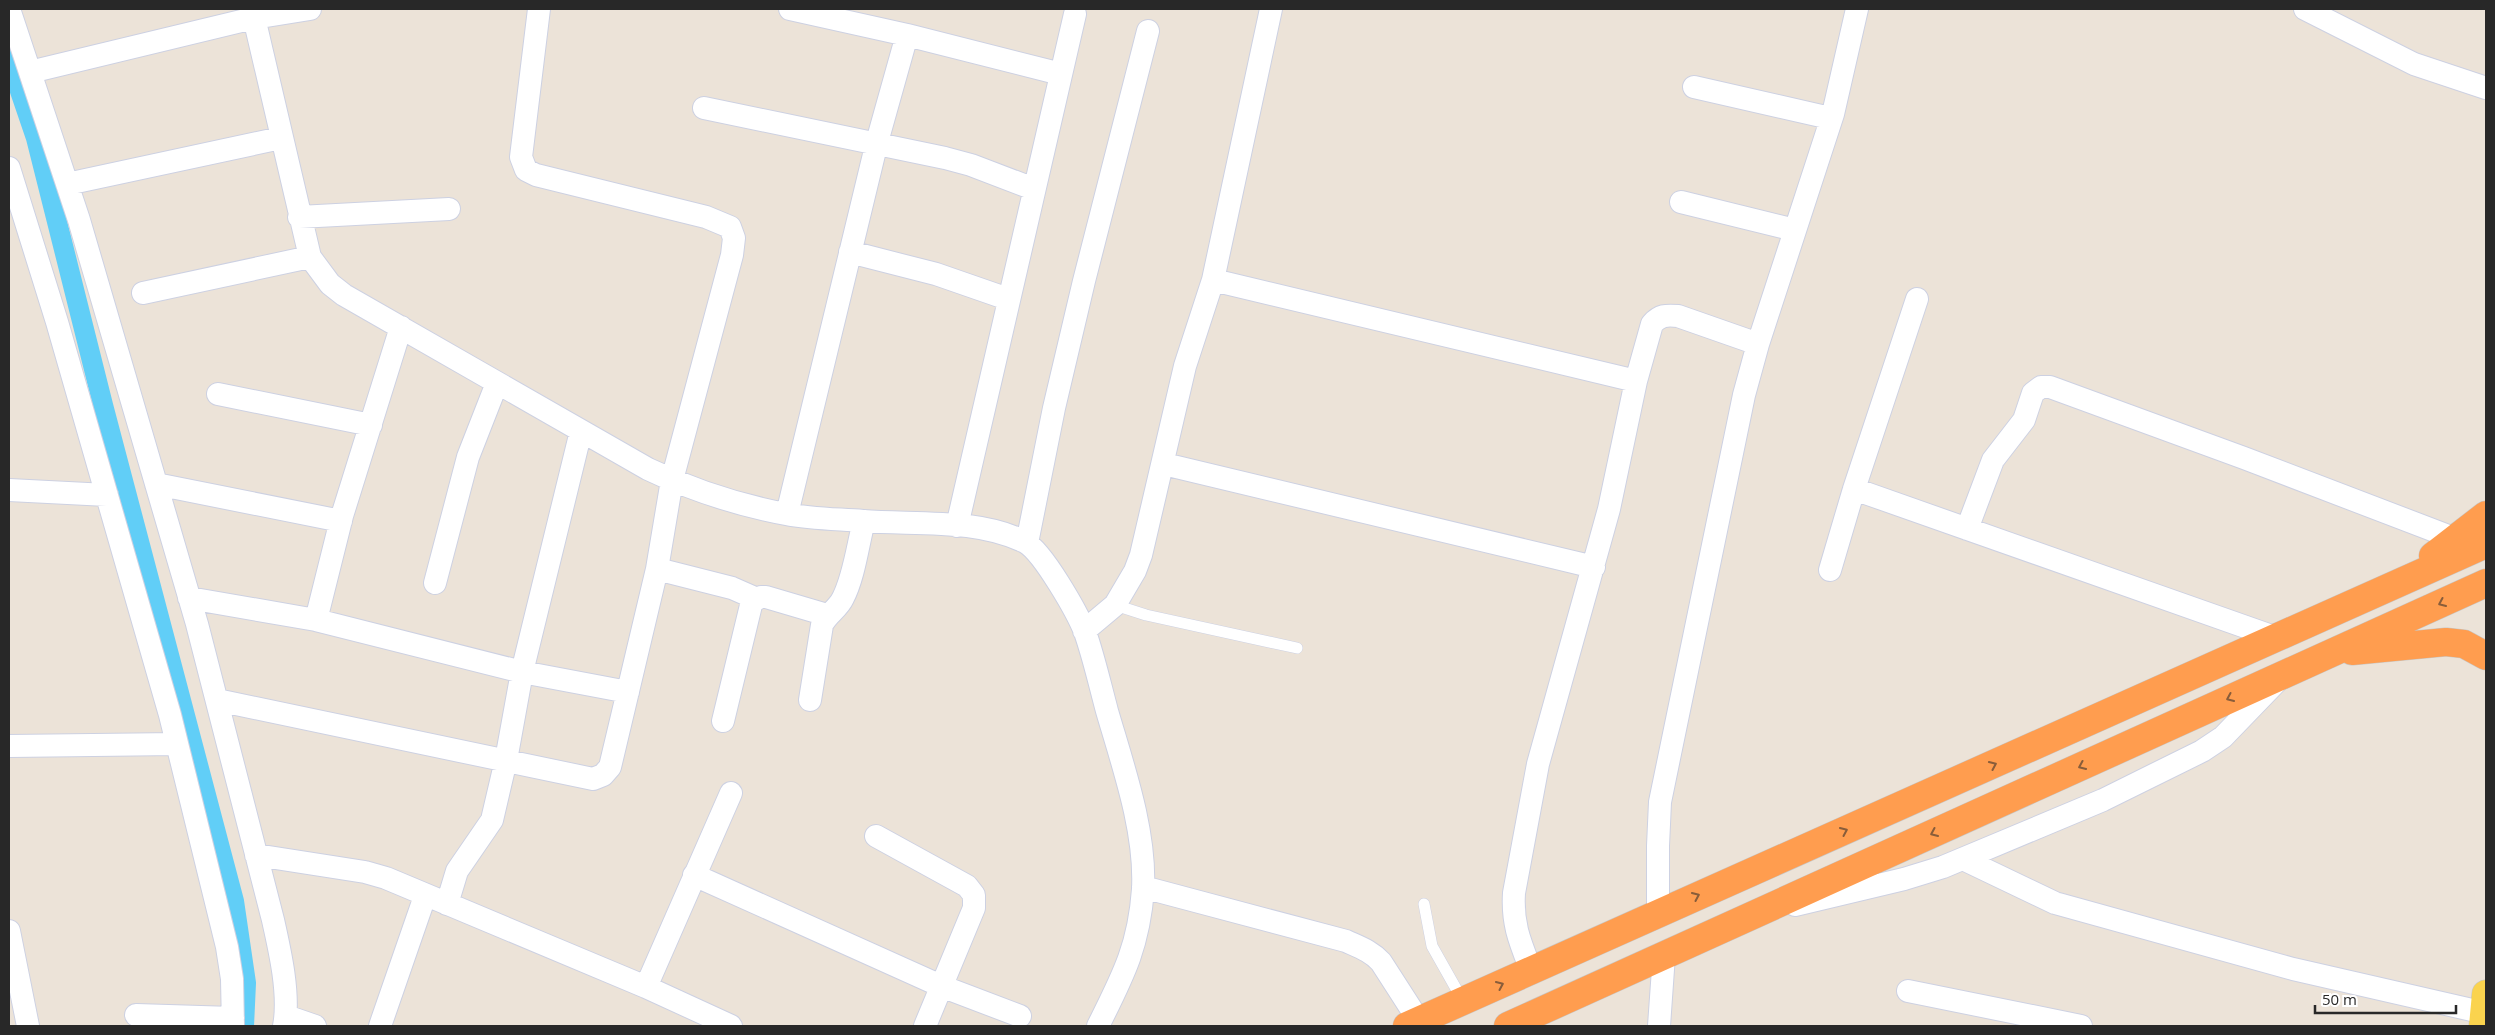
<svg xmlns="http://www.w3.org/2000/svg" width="2495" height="1035" viewBox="0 0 2495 1035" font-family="'Open Sans',sans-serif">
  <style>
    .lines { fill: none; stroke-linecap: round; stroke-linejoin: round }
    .canal { stroke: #61cef7; stroke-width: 20 }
    .lane-casing { stroke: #cdd1e2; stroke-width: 12 }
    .street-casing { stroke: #cdd1e2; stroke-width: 24 }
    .primary-casing { stroke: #c7c7c7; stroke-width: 29 }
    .highway-casing { stroke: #c7c7c7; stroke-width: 29 }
    .lane { stroke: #fff; stroke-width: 11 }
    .street { stroke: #fff; stroke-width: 22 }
    .primary { stroke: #fad34e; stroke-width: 28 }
    .highway { stroke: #ff9d4f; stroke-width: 28 }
    .oneway { stroke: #895d3a }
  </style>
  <rect width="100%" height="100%" fill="#ece3d8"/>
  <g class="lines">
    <!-- canal -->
    <path class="canal" d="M9 59 36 138 103 405 234 901 246 983 244 1026"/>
    <!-- lane casing -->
    <g class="lane-casing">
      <path id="lane" d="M1115 605 1146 615 1297 648
        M1424 904 1432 946 1463 1001"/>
    </g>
    <!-- street casing -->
    <g class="street-casing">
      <path id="street" d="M9 9 79 220 197 624 273 920C280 951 290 995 284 1026
        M252 9 310 257 330 284 344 295 648 469C692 490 738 505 786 514 811 519 838 519 863 521 915 525 977 518 1025 542 1043 552 1077 612 1085 632 1094 658 1100 685 1107 711 1123 766 1146 831 1143 889 1139 946 1123 976 1098 1026
        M790 9 907 35 1061 74
        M2305 9 2414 64 2486 88
        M30 72 254 18 310 9
        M1694 87 1830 118
        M704 108 945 158 971 165 1034 189
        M9 168 57 322 170 715 227 947 232 979 233 1026
        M67 184 281 138
        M1681 202 1795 230
        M299 217 449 209
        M850 252 936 274 1008 299
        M1213 280 1636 381
        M143 293 310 257
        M218 394 371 425
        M1164 464 1594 567
        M156 484 341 521
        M1854 489 2277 638
        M9 490 107 495
        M787 514 877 142 907 35
        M957 526 1075 14
        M1967 529 1993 460 2024 420 2033 393 2041 387H2050L2244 458 2456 539
        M1027 543 1054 408 1084 281 1148 31
        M657 569 732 588 757 599
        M1830 570 1854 489 1917 299
        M435 583 468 457 497 383
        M189 598 316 620 522 672 628 692
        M316 620 342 516 401 327
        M1084 631 1115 605 1135 571 1141 555 1185 366 1213 280 1271 9
        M217 700 593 779 603 775 610 767 657 569 672 480 732 255 734 238 730 227 706 217 536 175 526 170 521 157 539 9
        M810 700 822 625C827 614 838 609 843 598 854 577 858 544 864 521
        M723 721 752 601 761 597H766L827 615
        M9 746 177 744
        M876 836 967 886 974 895V908L925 1026
        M256 855 365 872 386 878 646 987 731 1026
        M1963 859 2055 903 2293 969 2485 1013
        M694 875 941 986 1020 1016
        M1143 887 1346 941C1359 947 1371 951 1381 962L1419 1021
        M447 904 457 871 492 820 506 760 522 672 581 431
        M1795 905 1904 879 1943 867 2103 800 2202 751 2223 737 2279 679
        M1658 913V846L1660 802 1744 395 1758 344 1833 114 1857 9
        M9 931 28 1026
        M1531 970C1520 942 1512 924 1514 893L1538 764 1609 509 1636 381 1652 324C1660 315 1666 315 1678 316L1758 344
        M646 987 731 793
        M1908 991 2081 1026
        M136 1015 233 1018
        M286 1016 315 1026
        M380 1026 425 896
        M1659 1026 1664 955"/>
    </g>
    <!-- primary casing -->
    <g class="primary-casing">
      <path id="primary" d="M2483 1026 2486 994"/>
    </g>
    <!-- highway casing -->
    <g class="highway-casing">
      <path id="highway" d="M2433 556 2486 515
        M2352 651 2446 642 2464 644 2486 656
        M1407 1026 2486 544
        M1508 1026 2486 583"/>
    </g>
    <!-- lane -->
    <use href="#lane" class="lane"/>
    <!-- street -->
    <use href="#street" class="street"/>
    <!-- primary -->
    <use href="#primary" class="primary"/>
    <!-- highway -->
    <use href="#highway" class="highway"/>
  </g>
  <!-- one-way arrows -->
  <defs><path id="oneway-chevron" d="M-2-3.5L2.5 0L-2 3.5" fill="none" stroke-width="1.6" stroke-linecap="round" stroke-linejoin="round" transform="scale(1.25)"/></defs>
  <g class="oneway">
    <use href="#oneway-chevron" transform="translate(2442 603) rotate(156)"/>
    <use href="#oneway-chevron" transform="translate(2230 698) rotate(156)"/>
    <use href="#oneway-chevron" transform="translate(1993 765) rotate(-24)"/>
    <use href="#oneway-chevron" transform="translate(2082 766) rotate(156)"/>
    <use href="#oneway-chevron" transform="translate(1844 831) rotate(-24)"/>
    <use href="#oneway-chevron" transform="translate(1934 833) rotate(156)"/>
    <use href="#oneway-chevron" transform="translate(1696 896) rotate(-24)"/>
    <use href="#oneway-chevron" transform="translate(1500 985) rotate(-24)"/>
  </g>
  <!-- border -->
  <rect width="2495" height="1035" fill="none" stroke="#282828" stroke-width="20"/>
  <!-- scale -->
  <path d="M2315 1005v8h141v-8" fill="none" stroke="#282828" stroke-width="2.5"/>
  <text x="2322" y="1005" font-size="15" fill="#282828" stroke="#ffffff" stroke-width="4" paint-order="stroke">50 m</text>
</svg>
